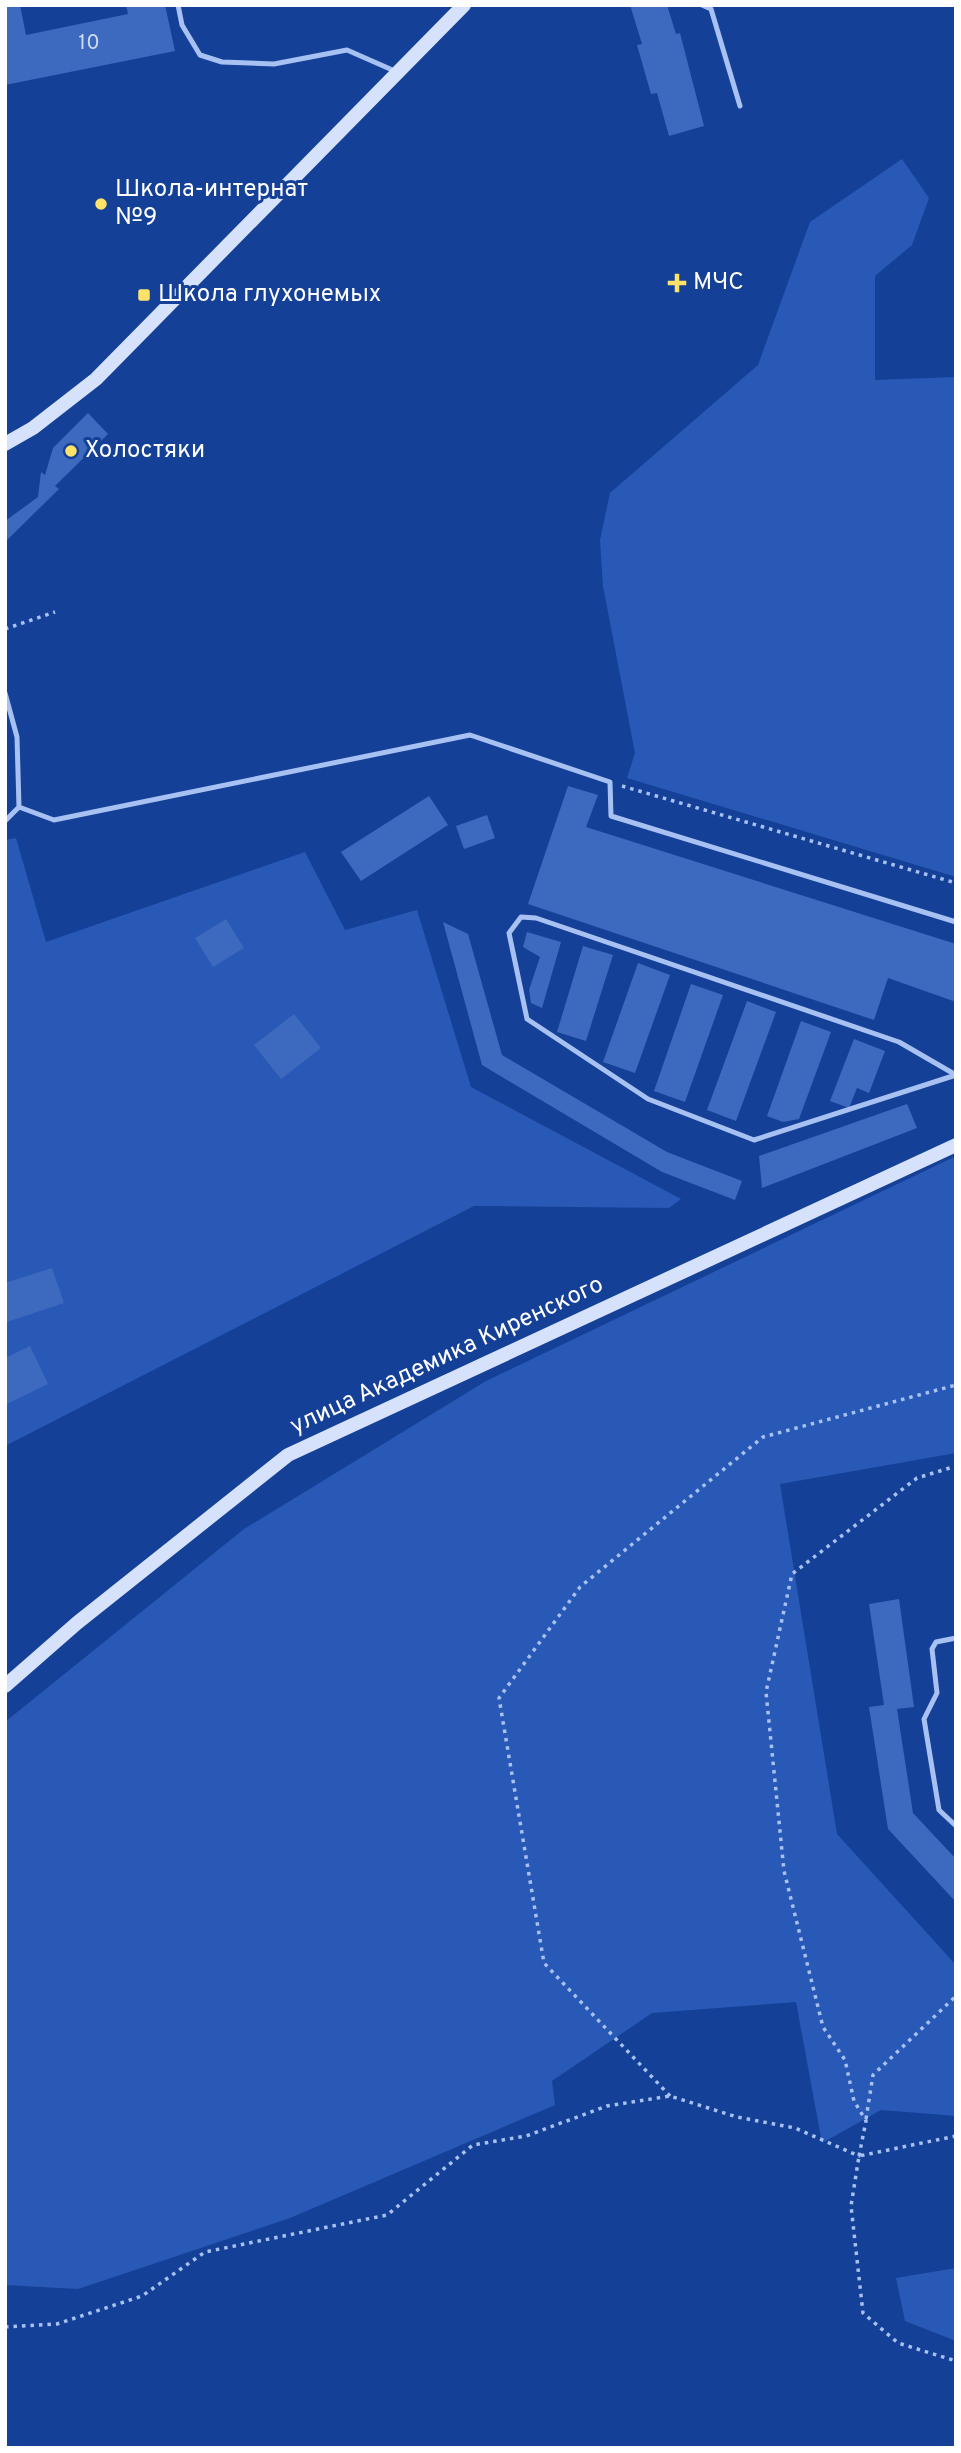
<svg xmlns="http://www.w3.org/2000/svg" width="961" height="2453" viewBox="0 0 961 2453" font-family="Overpass,sans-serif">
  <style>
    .green { fill: #2859b6 }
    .building { fill: #3d69bf }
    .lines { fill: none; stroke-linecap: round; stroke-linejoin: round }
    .path { stroke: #a7c1f2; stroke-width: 3.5; stroke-dasharray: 3.5 5; stroke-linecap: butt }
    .lane { stroke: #a7c1f2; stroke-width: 5 }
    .secondary { stroke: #d6e2fc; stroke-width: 14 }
    .poi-dot { fill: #ffe368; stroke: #154097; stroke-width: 2.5 }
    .labels { text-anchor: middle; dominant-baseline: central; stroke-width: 6; stroke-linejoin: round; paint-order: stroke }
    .number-label { font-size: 21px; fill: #cedaef }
    .poi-label { font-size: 24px; fill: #fff; stroke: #154097; text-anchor: start }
    .street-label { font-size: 24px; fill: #fff; stroke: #154097 }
  </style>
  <rect width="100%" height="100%" fill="#154097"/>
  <!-- green -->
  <path class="green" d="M902 159 929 198 912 245 875 276V380L956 377V877L627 778 635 753 603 586 600 540 610 493 758 365 810 222Z
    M16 838 46 942 305 852 345 930 417 910 471 1087 681 1199 669 1208 474 1206 5 1446V840Z
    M956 1156V1453L780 1484 837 1834 956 1965V2116L881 2110 822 2143 796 2002 652 2013 552 2081 555 2105 290 2218 78 2289 5 2285V1722L244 1529 486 1381Z
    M956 2268V2341L905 2321 896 2278Z"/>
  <!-- building -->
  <path class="building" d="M5 5H20L26 35 128 14 126 5H165L175 51 5 85Z
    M630 5H667L676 34 680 33 704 126 669 136 657 93 651 94 637 45 642 44Z
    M88 413 108 434 55 486 59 489 5 542V521L38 497 41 472 45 475 53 448Z
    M568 786 598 795 586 827 956 944V1002L888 978 874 1020 528 904Z
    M429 796 448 825 361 881 341 852Z
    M487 815 495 838 464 849 456 826Z
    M226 919 244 948 213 967 195 938Z
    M443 922 468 934 502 1055 667 1152 742 1181 735 1200 662 1172 482 1065Z
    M527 932 561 942 542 1008 531 1003 529 990 540 957 523 947Z
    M583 946 613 955 586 1041 557 1032Z
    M638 963 670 975 635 1073 603 1062Z
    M691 984 723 995 685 1102 654 1091Z
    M747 1001 776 1012 736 1121 707 1110Z
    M294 1014 321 1048 281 1079 254 1045Z
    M801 1021 831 1032 799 1119 783 1122 767 1116Z
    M854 1039 885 1051 869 1093 857 1088 849 1108 830 1101Z
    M907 1104 917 1128 762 1188 759 1156Z
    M52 1268 64 1303 7 1322 5 1283Z
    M30 1346 48 1384 5 1405V1358Z
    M899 1599 914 1707 897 1709 913 1813 956 1859V1902L888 1829 869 1707 884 1705 869 1604Z"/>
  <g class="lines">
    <!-- path -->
    <path class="path" d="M5 629 55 612
      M622 786 956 883
      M670 2096 544 1963 499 1698 580 1587 763 1437 956 1385
      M866 2119 873 2075 956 1996
      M956 2136 859 2156 851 2206 863 2313 898 2343 956 2361
      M5 2327 57 2324 142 2296 205 2252 387 2215 473 2145 526 2136 607 2106 670 2096 737 2117 795 2128 859 2156 866 2121 854 2101 845 2060 823 2027 784 1871 766 1692 792 1574 917 1478 956 1466"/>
    <!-- lane -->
    <path class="lane" d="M178 5 182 25 200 55 222 62 274 64 347 50 397 72
      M702 5 711 9 740 106
      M5 693 17 737 19 807 5 821
      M19 807 54 820 470 735 610 782 611 816 956 922
      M521 917 536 918 899 1042 956 1075 754 1140 648 1099 527 1019 509 933Z
      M956 1638 936 1642 932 1649 937 1693 924 1719 939 1810 956 1826"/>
    <!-- secondary -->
    <path class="secondary" d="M5 444 33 428 96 379 464 5
      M5 1686 77 1623 288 1455 956 1145"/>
  </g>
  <!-- markers -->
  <g class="poi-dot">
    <circle cx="101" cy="204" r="7"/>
    <path d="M673.5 272.5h7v7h7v7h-7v7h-7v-7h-7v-7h7z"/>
    <rect x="137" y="288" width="14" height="14" rx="3.5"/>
    <circle cx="71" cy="451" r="7"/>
  </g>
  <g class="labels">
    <!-- number labels -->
    <g class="number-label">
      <text x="89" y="43">10</text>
    </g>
    <!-- poi labels -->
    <g class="poi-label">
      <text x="115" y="190">Школа-интернат<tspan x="115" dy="28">№9</tspan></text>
      <text x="693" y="283">МЧС</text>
      <text x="158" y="295">Школа глухонемых</text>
      <text x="85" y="451">Холостяки</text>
    </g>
    <!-- street labels -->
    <g class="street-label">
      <text transform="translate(447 1356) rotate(-25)">улица Академика Киренского</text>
    </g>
  </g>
  <!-- border -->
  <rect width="961" height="2453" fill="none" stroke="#ffffff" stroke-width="14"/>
</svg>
